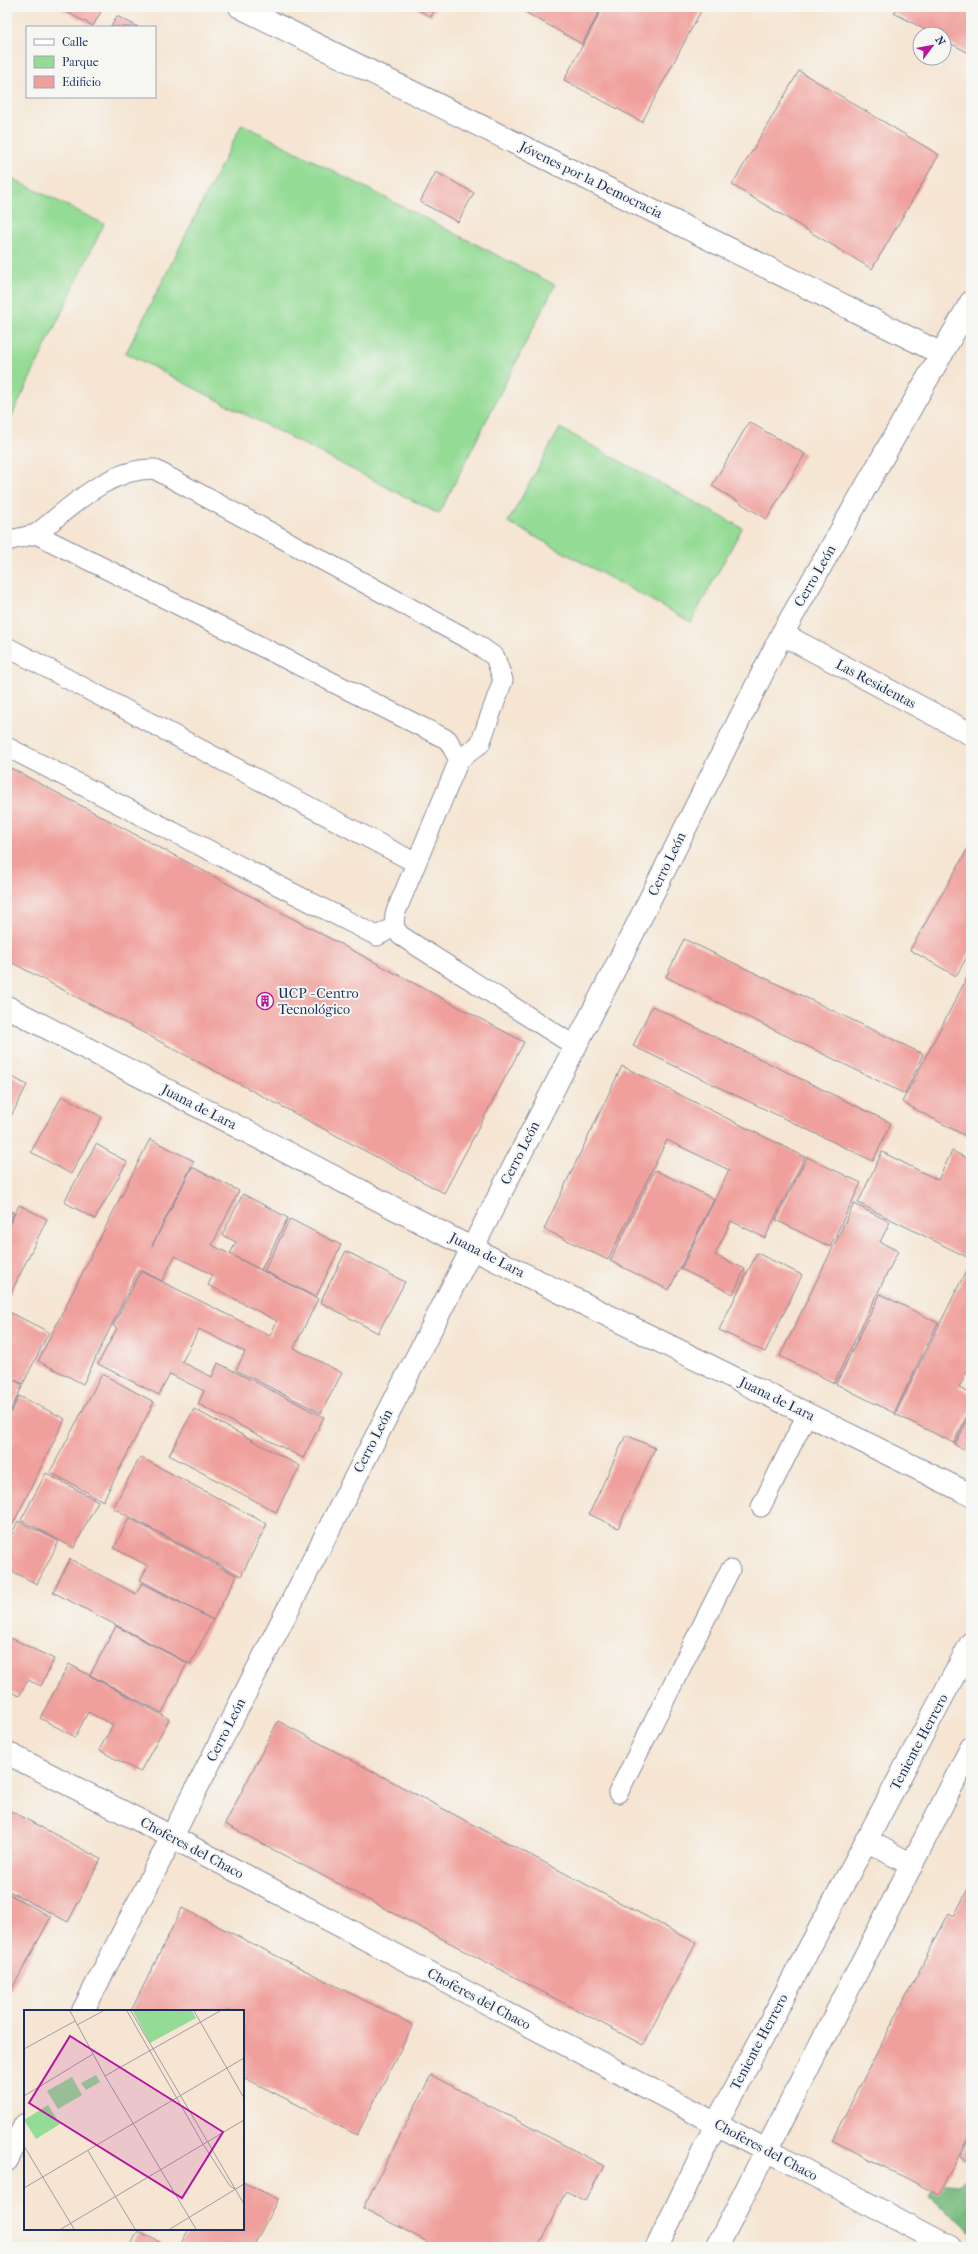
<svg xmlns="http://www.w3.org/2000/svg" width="978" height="2254" viewBox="0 0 978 2254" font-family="'IM FELL French Canon',serif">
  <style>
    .green { fill: #94db95; stroke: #58857a }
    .forest { fill: #77bb7e; stroke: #49756e }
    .building { fill: #f0a09c }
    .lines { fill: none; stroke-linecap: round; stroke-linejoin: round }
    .lane-casing { stroke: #888a98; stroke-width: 21 }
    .street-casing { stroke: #888a98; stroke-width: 24 }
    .secondary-casing { stroke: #888a98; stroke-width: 24 }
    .lane { stroke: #fff; stroke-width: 19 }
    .street { stroke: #fff; stroke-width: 22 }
    .secondary { stroke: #fff; stroke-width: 22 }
    .labels { text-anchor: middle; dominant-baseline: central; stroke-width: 4; stroke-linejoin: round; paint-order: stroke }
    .street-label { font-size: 14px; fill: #1b2f5e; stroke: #f6f6f2 }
    .poi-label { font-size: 14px; fill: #1b2f5e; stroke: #f6f6f2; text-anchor: start }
    .inset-road { fill: none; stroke: #9e9ca4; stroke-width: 1 }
    .view { fill: #b5179e; fill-opacity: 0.15; stroke: #b5179e; stroke-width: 2 }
    .inset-edge { fill: none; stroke: #1b2f5e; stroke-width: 2 }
  </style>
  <rect width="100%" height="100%" fill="#f6f6f2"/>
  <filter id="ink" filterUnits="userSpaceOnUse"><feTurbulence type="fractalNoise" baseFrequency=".025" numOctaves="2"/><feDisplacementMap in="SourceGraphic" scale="8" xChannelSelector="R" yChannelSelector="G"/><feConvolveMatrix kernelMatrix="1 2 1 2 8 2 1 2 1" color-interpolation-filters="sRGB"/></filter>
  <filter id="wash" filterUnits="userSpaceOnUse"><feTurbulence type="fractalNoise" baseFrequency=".012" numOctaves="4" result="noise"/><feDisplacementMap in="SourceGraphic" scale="16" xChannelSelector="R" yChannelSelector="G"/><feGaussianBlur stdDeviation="0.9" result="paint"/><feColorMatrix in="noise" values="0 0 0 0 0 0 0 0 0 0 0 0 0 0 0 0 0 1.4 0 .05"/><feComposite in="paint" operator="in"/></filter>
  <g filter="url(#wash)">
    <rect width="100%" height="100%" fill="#f5e5d2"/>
    <!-- green -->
    <path class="green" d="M242 124 555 285 439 514 126 353Z
      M7 176 104 224 7 426Z
      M560 428 742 528 691 622 508 522Z"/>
    <!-- forest -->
    <path class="forest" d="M971 2174V2232C959 2218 942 2209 929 2197L936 2183 958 2185Z"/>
    <g id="blocks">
      <!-- building -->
      <path class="building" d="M57 7H102L103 8 93 26Z
        M413 7H436L431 17Z
        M516 7H602L582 44Z
        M603 7H703L642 122 564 80Z
        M898 7H971V54L944 40V34H933L894 13Z
        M117 16 138 27H111Z
        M799 71 939 155 872 269 732 185Z
        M436 172 474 193 458 222 420 202Z
        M749 422 805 454 767 519 712 486Z
        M7 766 524 1042 444 1193 7 960Z
        M971 843V950L956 976 910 950Z
        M684 939 923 1054 905 1094 666 977Z
        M971 970V1139L902 1102Z
        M652 1006 891 1123 873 1161 633 1046Z
        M622 1066 805 1157 765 1238 731 1221 715 1255 745 1269 733 1294 681 1269 729 1170 667 1140 608 1260 544 1229Z
        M7 1074 27 1085 7 1124Z
        M62 1096 102 1117 71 1174 31 1152Z
        M150 1139 194 1161 152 1246 192 1167 239 1191 212 1245 318 1299 294 1348 342 1373 321 1413 236 1370 245 1352 199 1329 182 1362 212 1377 218 1363 324 1417 303 1458 198 1404 204 1391 170 1374 159 1395 98 1364 117 1328 113 1326 141 1271 270 1336 277 1321 208 1285 213 1275 175 1256 162 1281 139 1269 83 1384 38 1361Z
        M96 1144 127 1162 95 1219 64 1202Z
        M952 1151 971 1160V1259L858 1203 882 1152 938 1180Z
        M807 1157 861 1183 830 1247 776 1220Z
        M655 1170 714 1199 669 1290 610 1261Z
        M243 1194 288 1218 261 1270 230 1254 236 1242 222 1235Z
        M854 1204 890 1222 880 1242 898 1251 834 1383 780 1356Z
        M19 1205 47 1219 7 1301V1229Z
        M7 1210 14 1213 7 1227Z
        M290 1219 341 1245 316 1297 264 1271Z
        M346 1251 405 1282 378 1333 320 1302Z
        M757 1253 802 1275 765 1352 719 1330Z
        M971 1261V1363L959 1388 971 1394V1408L954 1443 895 1414Z
        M880 1294 938 1323 894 1413 836 1384Z
        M7 1311 49 1332 23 1384 7 1376Z
        M102 1374 154 1402 103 1501 50 1472Z
        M7 1377 23 1385 7 1418Z
        M19 1396 65 1419 7 1536V1420Z
        M194 1409 300 1466 276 1512 169 1455Z
        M971 1412V1453L955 1445Z
        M626 1435 655 1448 618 1528 589 1514Z
        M140 1457 267 1524 241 1576 113 1508Z
        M46 1473 98 1501 74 1548 21 1520Z
        M129 1518 237 1576 213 1620 140 1580 148 1566 114 1548Z
        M18 1521 59 1541 37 1584 7 1569V1544Z
        M70 1559 136 1594 142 1583 213 1620 190 1664 53 1592Z
        M116 1626 187 1663 162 1713 90 1675Z
        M11 1638 54 1659 41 1686 28 1680 19 1696 7 1690V1645Z
        M69 1664 169 1719 140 1772 99 1750 113 1725 88 1712 75 1737 40 1718Z
        M278 1721 696 1943 643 2045 225 1824Z
        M7 1809 101 1859 68 1922 7 1890Z
        M971 1883V2132L939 2195 832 2140 949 1913 954 1916Z
        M7 1893 51 1917 7 1998Z
        M182 1908 413 2025 357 2135 243 2077V2011H131Z
        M431 2075 604 2166 585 2201 566 2191 538 2247H437L363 2208Z
        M971 2135V2163L960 2157Z
        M243 2182 278 2199 253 2247H179L189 2229H243Z
        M138 2231 169 2247H130Z"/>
    </g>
  </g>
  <g filter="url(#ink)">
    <use href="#blocks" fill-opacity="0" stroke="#888a98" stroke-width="1"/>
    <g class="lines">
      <!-- lane casing -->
      <g class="lane-casing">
        <path id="lane" d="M36 534C70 508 108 468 154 469L475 643 495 657 503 680 480 744 459 760
          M7 541 36 534 448 740 459 760 395 914 394 927 401 936 575 1046
          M7 647 416 863
          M7 747 377 936 394 927
          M761 1507 807 1414
          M618 1793 730 1570"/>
      </g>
      <!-- street casing -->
      <g class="street-casing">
        <path id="street" d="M240 7 942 354
          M782 634 971 734
          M7 1007 471 1248 971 1495
          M7 1753 172 1837 950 2247
          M866 1840 912 1865
          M657 2247 716 2124 971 1643
          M717 2247 971 1748"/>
      </g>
      <!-- secondary casing -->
      <g class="secondary-casing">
        <path id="secondary" d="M83 2011 627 945 782 634 971 302
          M7 2160 25 2125"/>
      </g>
      <!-- lane -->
      <use href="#lane" class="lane"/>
      <!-- street -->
      <use href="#street" class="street"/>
      <!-- secondary -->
      <use href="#secondary" class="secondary"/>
    </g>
  </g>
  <!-- icons -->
  <defs>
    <g id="building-ring" transform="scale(0.9)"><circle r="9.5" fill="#f6f6f2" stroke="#b5179e" stroke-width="1.5"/><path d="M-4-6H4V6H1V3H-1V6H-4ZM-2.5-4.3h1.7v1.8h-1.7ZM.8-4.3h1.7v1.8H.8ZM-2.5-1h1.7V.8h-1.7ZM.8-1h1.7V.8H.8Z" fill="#b5179e"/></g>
  </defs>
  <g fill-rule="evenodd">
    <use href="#building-ring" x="265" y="1001"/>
  </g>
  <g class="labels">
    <!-- street labels -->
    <g class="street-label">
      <text transform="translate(591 180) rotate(26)">Jóvenes por la Democracia</text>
      <text transform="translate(815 576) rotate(-60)">Cerro León</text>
      <text transform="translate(876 684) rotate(28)">Las Residentas</text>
      <text transform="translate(667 864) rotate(-64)">Cerro León</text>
      <text transform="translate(199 1107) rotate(27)">Juana de Lara</text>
      <text transform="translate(520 1153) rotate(-63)">Cerro León</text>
      <text transform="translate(487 1255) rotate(27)">Juana de Lara</text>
      <text transform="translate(777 1399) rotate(26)">Juana de Lara</text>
      <text transform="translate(373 1441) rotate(-63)">Cerro León</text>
      <text transform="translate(226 1730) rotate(-63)">Cerro León</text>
      <text transform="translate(919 1742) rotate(-62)">Teniente Herrero</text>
      <text transform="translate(192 1848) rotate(28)">Choferes del Chaco</text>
      <text transform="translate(479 1999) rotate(28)">Choferes del Chaco</text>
      <text transform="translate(759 2042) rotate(-62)">Teniente Herrero</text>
      <text transform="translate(766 2150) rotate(28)">Choferes del Chaco</text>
    </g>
    <!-- poi labels -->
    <g class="poi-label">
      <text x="278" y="993">UCP - Centro<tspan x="278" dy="16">Tecnológico</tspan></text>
    </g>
  </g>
  <!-- overview -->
  <g transform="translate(24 2010)">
    <rect width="220" height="220" fill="#f5e5d2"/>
    <path d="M109 1H168L172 8 126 33ZM72 65 76 72 62 80 57 73ZM48 67 58 85 34 99 23 81ZM24 95 36 114 12 129 0 110Z" fill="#94db95"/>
    <path class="inset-road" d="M46 1 81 66 172 219M103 1 179 134 206 176 211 179M107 1 220 194M170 1 220 88M53 15 79 1M0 39 51 11M81 66 196 1M0 86 69 44M0 136 50 219M64 141 111 219M0 178 220 48M37 219 220 110M146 219 220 174"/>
    <path class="view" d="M46 26 199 122 158 188 5 93Z"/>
    <rect width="220" height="220" class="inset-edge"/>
  </g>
  <!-- margin -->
  <rect width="978" height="2254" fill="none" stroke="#f6f6f2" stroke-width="24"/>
  <!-- legend -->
  <rect x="26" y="26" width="130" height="72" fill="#f6f6f2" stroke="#9ea6b7"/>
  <rect x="34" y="39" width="20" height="6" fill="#ffffff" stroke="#9ea6b7"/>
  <text x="62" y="46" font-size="12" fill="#1b2f5e">Calle</text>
  <rect x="34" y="56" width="20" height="12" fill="#94db95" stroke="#9ea6b7"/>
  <text x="62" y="66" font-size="12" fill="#1b2f5e">Parque</text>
  <rect x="34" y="76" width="20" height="12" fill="#f0a09c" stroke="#9ea6b7"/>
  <text x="62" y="86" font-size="12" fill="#1b2f5e">Edificio</text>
  <!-- north arrow -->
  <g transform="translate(932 46) rotate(58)"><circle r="19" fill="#f6f6f2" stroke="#9ea6b7"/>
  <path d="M0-3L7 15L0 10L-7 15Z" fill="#b5179e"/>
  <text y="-6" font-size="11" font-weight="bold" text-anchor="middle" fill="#1b2f5e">N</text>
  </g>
</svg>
